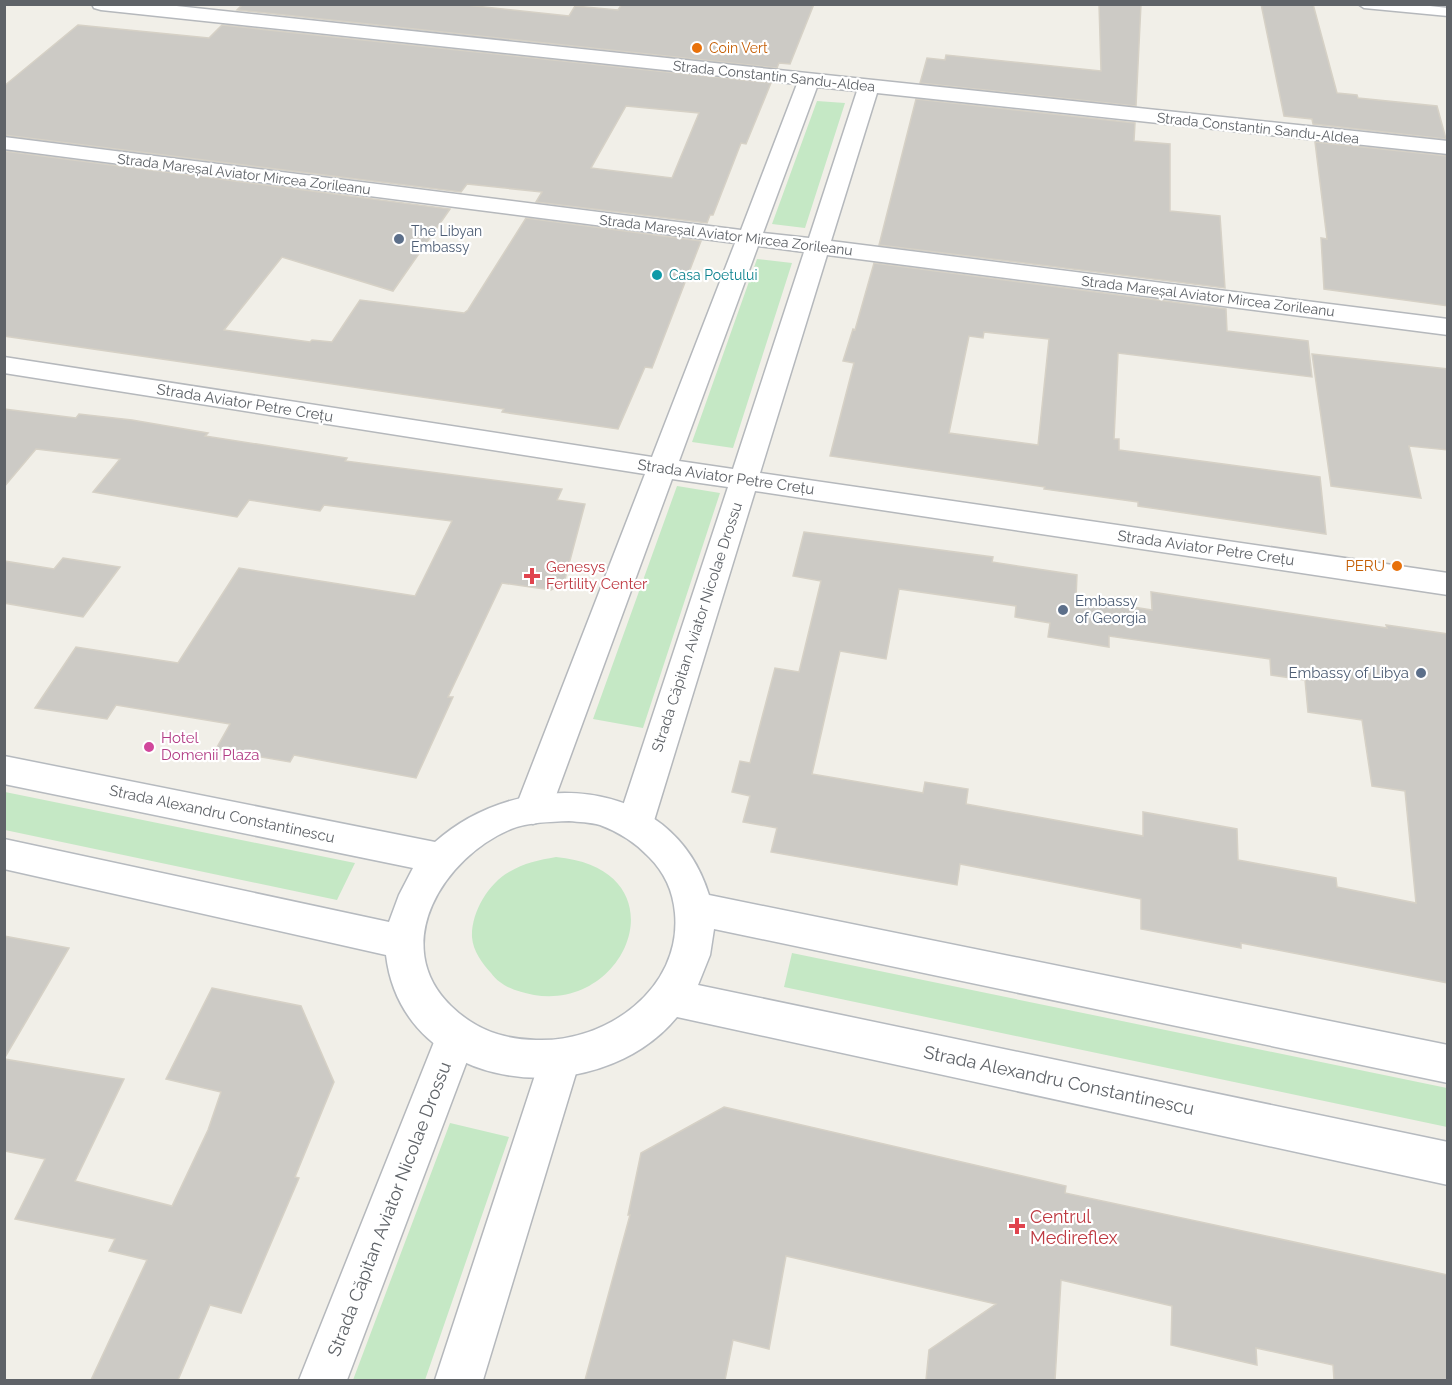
<svg xmlns="http://www.w3.org/2000/svg" width="1452" height="1385" viewBox="0 0 1452 1385" font-family="Raleway,sans-serif">
  <style>
    .green { fill: #c5e8c5 }
    .building { fill: #cccac5; stroke: #d6d1c6; stroke-width: 1.5; fill-rule: evenodd }
    .lines { fill: none; stroke-linecap: round; stroke-linejoin: round }
    .lane-casing { stroke: #b5b8bc; stroke-width: 3 }
    .street-casing { stroke: #b5b8bc; stroke-width: 3 }
    .secondary-casing { stroke: #b6babf; stroke-width: 3 }
    .lane { fill: #fff; fill-rule: evenodd }
    .street { fill: #fff; fill-rule: evenodd }
    .secondary { fill: #fff; fill-rule: evenodd }
    .food-dot { fill: #e8710a; stroke: #fff; stroke-width: 2 }
    .service-dot { fill: #5c6f8a; stroke: #fff; stroke-width: 2 }
    .culture-dot { fill: #0f9aa8; stroke: #fff; stroke-width: 2 }
    .health-dot { fill: #e0444e; stroke: #fff; stroke-width: 2 }
    .hotel-dot { fill: #d1479c; stroke: #fff; stroke-width: 2 }
    .labels { text-anchor: middle; dominant-baseline: central; stroke-width: 4.5; stroke-linejoin: round; paint-order: stroke }
    .far-food-label { font-size: 14px; fill: #c56008; stroke: #fff; text-anchor: start }
    .far-street-label { font-size: 14px; fill: #5f6368; stroke: #fff }
    .far-service-label { font-size: 14px; fill: #4e5e75; stroke: #fff; text-anchor: start }
    .far-culture-label { font-size: 14px; fill: #0d838f; stroke: #fff; text-anchor: start }
    .street-label { font-size: 15px; fill: #5f6368; stroke: #fff }
    .food-label { font-size: 15px; fill: #c56008; stroke: #fff; text-anchor: end }
    .health-label { font-size: 15px; fill: #be3a42; stroke: #fff; text-anchor: start }
    .service-label { font-size: 15px; fill: #4e5e75; stroke: #fff; text-anchor: start }
    .hotel-label { font-size: 15px; fill: #b23c85; stroke: #fff; text-anchor: start }
    .near-street-label { font-size: 18px; fill: #5f6368; stroke: #fff }
    .near-health-label { font-size: 18px; fill: #be3a42; stroke: #fff; text-anchor: start }
  </style>
  <rect width="100%" height="100%" fill="#f1efe8"/>
  <!-- green -->
  <path class="green" d="M817 101 845 103 805 228 772 224Z
    M757 259 792 263 733 448 692 442Z
    M677 486 720 493 643 728 593 719Z
    M4 792H5L355 863 337 900 5 830Z
    M556 857C683 869 630 1011 534 995 518 992 501 987 491 973 482 963 473 951 472 937 471 913 488 884 509 872 524 863 539 860 556 857Z
    M792 953 1447 1088V1127L784 987Z
    M450 1123 509 1137 425 1380H353Z"/>
  <!-- building -->
  <path class="building" d="M243 4H457L569 16 575 6 618 10 622 4H814L790 64 779 63 777 68 237 10Z
    M1099 4H1141L1136 106 920 83 927 58 945 60 946 55 1101 71Z
    M1261 4H1313L1337 93 1357 95 1358 98 1437 106 1446 139 1313 124 1312 119 1284 116Z
    M78 25 209 38 222 25 771 83 746 144 741 143 713 215H710L707 223 536 202 542 192 467 184 461 192 4 135V86ZM626 106 699 113 672 178 591 168Z
    M916 99 1135 123 1134 141 1170 144V211L1220 216 1225 288 879 245Z
    M1315 142 1448 156V306L1324 289 1321 238 1327 239Z
    M4 151 450 209 393 291 282 257 224 330 310 342 312 340 332 342 360 300 464 313 468 310 526 218 701 241 652 368 645 367 618 429 502 412 504 409 4 336Z
    M874 263 1226 309 1227 331 1308 341 1312 377 1118 353 1114 439H1119V450L1320 477 1326 534 1138 506V502L1044 489 1045 487 830 456 854 363 843 361 853 329 855 330ZM984 332 1049 339 1038 445 949 433 969 336 983 338Z
    M1312 354 1448 369V450L1409 446 1421 498 1331 486Z
    M4 409 76 418 79 414 132 420 208 433 205 436 347 458 345 461 562 489 557 500 585 504 564 583 551 590 502 583 448 697H453L416 778 294 755 290 762 216 749 230 724 116 705 107 719 35 708 76 647 178 663 239 568 415 596 452 521 324 505 320 511 249 500 237 517 93 492 120 459 36 449 4 487Z
    M804 532 993 557 992 562 1077 575 1076 598 1152 610 1151 592 1387 628 1386 625 1448 634V983L1241 943V948L1141 929V899L960 864 957 885 771 852 777 828 743 822 750 796 732 792 740 761 750 763 775 668 799 672 821 581 793 576ZM899 589 1016 606 1015 617 1050 623 1048 637 1109 647V636L1270 659 1271 675 1305 680 1308 712 1362 720 1372 786 1405 791 1416 903 1337 887 1336 878 1238 860 1237 829 1143 812V836L966 804 968 789 925 782 923 793 812 774 840 651 886 659Z
    M63 558 120 567 83 617 4 603V561L54 569Z
    M4 936 69 948 4 1059Z
    M212 988 301 1006 334 1082 295 1177 299 1178 241 1313 210 1305 178 1380H91L147 1260 109 1251 115 1239 15 1219 45 1159 4 1151V1059L124 1079 75 1181 172 1206 208 1130 221 1092 166 1079Z
    M724 1107 1066 1186 1065 1193 1448 1275V1380H1334L1333 1365 1256 1348 1257 1365 1171 1345 1172 1306 1061 1280 1055 1380H926L929 1350 996 1304 786 1256 769 1349 733 1340 725 1380H585L630 1215H628L641 1153Z"/>
  <g class="lines">
    <!-- lane casing -->
    <g class="lane-casing">
      <path id="lane" d="M1358 4H1412L1448 8V16L1364 8Z"/>
    </g>
    <!-- street casing -->
    <g class="street-casing">
      <path id="street" d="M92 4H158L1448 141V154L877 93 831 241 1448 319V335L827 255 760 473 1448 573V595L755 491 653 824 648 835 635 839 622 835 617 824 728 487 672 479 551 809 546 819 533 824 520 819 515 809 645 474 4 373V357L652 457 735 243 4 149V137L741 230 797 84 101 10 94 8ZM817 87 857 91 809 238 763 233ZM758 246 804 252 733 469 679 461Z
        M456 1018 470 1024 476 1037 347 1380H299L436 1037 442 1024Z
        M560 1041 574 1046 580 1060 483 1380H435L540 1060 546 1046Z"/>
    </g>
    <!-- secondary casing -->
    <g class="secondary-casing">
      <path id="secondary" d="M4 756 435 842C519 767 672 773 709 895L1448 1045V1083L714 929 710 955 698 985 1448 1142V1185L677 1017C597 1114 403 1096 386 955L4 869V839L389 922 399 895 413 868 4 784ZM569 821C579 822 590 822 600 825 619 832 636 843 649 857 665 873 673 891 675 913 682 989 606 1043 536 1040 502 1039 476 1030 451 1006 388 945 444 857 511 829 528 822 550 822 569 821Z"/>
    </g>
    <!-- lane -->
    <use href="#lane" class="lane"/>
    <!-- street -->
    <use href="#street" class="street"/>
    <!-- secondary -->
    <use href="#secondary" class="secondary"/>
  </g>
  <!-- markers -->
  <g class="food-dot">
    <circle cx="697" cy="48" r="6"/>
    <circle cx="1397" cy="566" r="6"/>
  </g>
  <g class="service-dot">
    <circle cx="399" cy="239" r="6"/>
    <circle cx="1063" cy="610" r="6"/>
    <circle cx="1421" cy="673" r="6"/>
  </g>
  <circle class="culture-dot" cx="657" cy="275" r="6"/>
  <g class="health-dot">
    <path d="M529 567h6v6h6v6h-6v6h-6v-6h-6v-6h6z"/>
    <path d="M1014 1217h6v6h6v6h-6v6h-6v-6h-6v-6h6z"/>
  </g>
  <circle class="hotel-dot" cx="149" cy="747" r="6"/>
  <g class="labels">
    <!-- far-food labels -->
    <g class="far-food-label">
      <text x="709" y="48">Coin Vert</text>
    </g>
    <!-- far-street labels -->
    <g class="far-street-label">
      <text transform="translate(774 76) rotate(6)">Strada Constantin Sandu-Aldea</text>
      <text transform="translate(1258 128) rotate(6)">Strada Constantin Sandu-Aldea</text>
      <text transform="translate(244 174) rotate(7)">Strada Mareșal Aviator Mircea Zorileanu</text>
      <text transform="translate(726 235) rotate(7)">Strada Mareșal Aviator Mircea Zorileanu</text>
      <text transform="translate(1208 296) rotate(7)">Strada Mareșal Aviator Mircea Zorileanu</text>
    </g>
    <!-- far-service labels -->
    <g class="far-service-label">
      <text x="411" y="231">The Libyan<tspan x="411" dy="16">Embassy</tspan></text>
    </g>
    <!-- far-culture labels -->
    <g class="far-culture-label">
      <text x="669" y="275">Casa Poetului</text>
    </g>
    <!-- street labels -->
    <g class="street-label">
      <text transform="translate(245 403) rotate(9)">Strada Aviator Petre Crețu</text>
      <text transform="translate(726 477) rotate(8)">Strada Aviator Petre Crețu</text>
      <text transform="translate(1206 548) rotate(8)">Strada Aviator Petre Crețu</text>
      <text transform="translate(697 627) rotate(-72)">Strada Căpitan Aviator Nicolae Drossu</text>
      <text transform="translate(222 814) rotate(12)">Strada Alexandru Constantinescu</text>
    </g>
    <!-- food labels -->
    <g class="food-label">
      <text x="1385" y="566">PERU</text>
    </g>
    <!-- health labels -->
    <g class="health-label">
      <text x="546" y="567">Genesys<tspan x="546" dy="17">Fertility Center</tspan></text>
    </g>
    <!-- service labels -->
    <g class="service-label">
      <text x="1075" y="601">Embassy<tspan x="1075" dy="17">of Georgia</tspan></text>
      <text x="1409" y="673" text-anchor="end">Embassy of Libya</text>
    </g>
    <!-- hotel labels -->
    <g class="hotel-label">
      <text x="161" y="738">Hotel<tspan x="161" dy="17">Domenii Plaza</tspan></text>
    </g>
    <!-- near-street labels -->
    <g class="near-street-label">
      <text transform="translate(1059 1080) rotate(12)">Strada Alexandru Constantinescu</text>
      <text transform="translate(389 1209) rotate(-69)">Strada Căpitan Aviator Nicolae Drossu</text>
    </g>
    <!-- near-health labels -->
    <g class="near-health-label">
      <text x="1030" y="1216">Centrul<tspan x="1030" dy="21">Medireflex</tspan></text>
    </g>
  </g>
  <!-- border -->
  <rect width="1452" height="1385" fill="none" stroke="#5f6368" stroke-width="12"/>
</svg>
